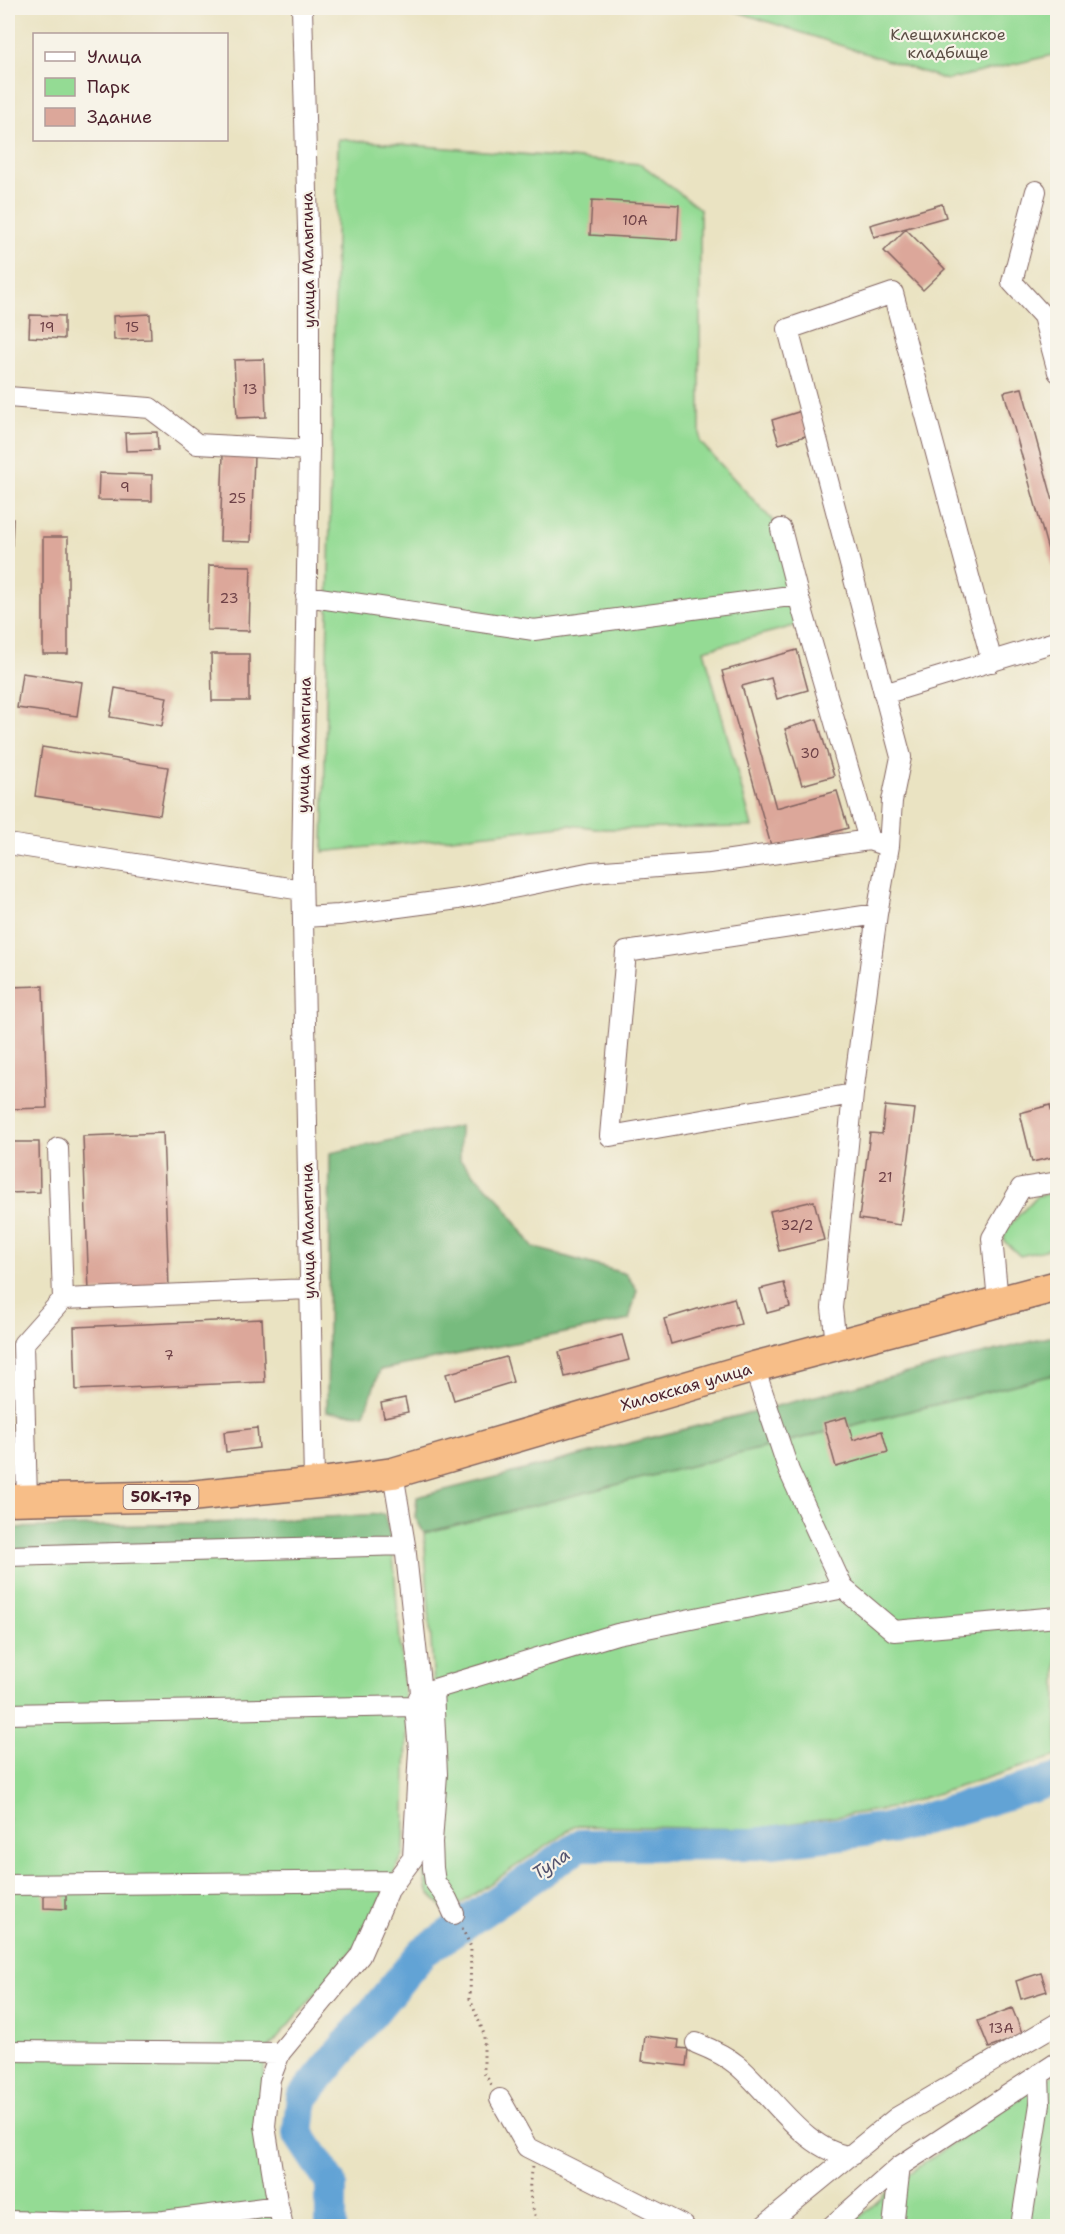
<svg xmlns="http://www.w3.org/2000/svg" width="1065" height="2234" viewBox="0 0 1065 2234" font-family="'Shantell Sans',sans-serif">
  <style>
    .green { fill: #94db94; stroke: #6f7d60; stroke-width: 1.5 }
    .forest { fill: #77bb7e; stroke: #606d54; stroke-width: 1.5 }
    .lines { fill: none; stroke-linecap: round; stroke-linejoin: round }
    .river { stroke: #62a3d5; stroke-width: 32 }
    .building { fill: #dca79a }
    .minor-casing { stroke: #826460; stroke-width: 22 }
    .highway-casing { stroke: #826460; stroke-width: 33 }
    .path { stroke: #826460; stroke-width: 3; stroke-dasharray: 1.5 4.5; stroke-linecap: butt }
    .minor { stroke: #fff; stroke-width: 20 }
    .highway { stroke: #f7be88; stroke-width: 30 }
    .labels { text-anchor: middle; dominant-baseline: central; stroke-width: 4.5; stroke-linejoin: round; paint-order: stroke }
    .number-label { font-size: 14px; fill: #6e4147 }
    .shield { fill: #f7f3e8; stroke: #7e5f64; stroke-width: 1.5 }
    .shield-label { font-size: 15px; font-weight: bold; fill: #4a1f2b }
    .park-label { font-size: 16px; fill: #5c4e45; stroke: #f7f3e8 }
    .street-label { font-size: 16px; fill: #4a1f2b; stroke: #f7f3e8 }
    .water-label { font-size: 18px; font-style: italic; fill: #54546f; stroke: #f7f3e8 }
  </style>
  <rect width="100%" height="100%" fill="#f7f3e8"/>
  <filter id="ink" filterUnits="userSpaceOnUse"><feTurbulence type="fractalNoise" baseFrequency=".0167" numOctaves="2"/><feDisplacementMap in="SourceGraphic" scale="12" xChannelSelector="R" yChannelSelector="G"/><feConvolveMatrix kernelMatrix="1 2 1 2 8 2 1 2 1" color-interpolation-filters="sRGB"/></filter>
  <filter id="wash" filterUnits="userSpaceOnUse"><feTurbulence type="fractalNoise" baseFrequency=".008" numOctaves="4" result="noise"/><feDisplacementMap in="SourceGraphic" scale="24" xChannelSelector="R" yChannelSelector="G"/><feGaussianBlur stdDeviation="1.35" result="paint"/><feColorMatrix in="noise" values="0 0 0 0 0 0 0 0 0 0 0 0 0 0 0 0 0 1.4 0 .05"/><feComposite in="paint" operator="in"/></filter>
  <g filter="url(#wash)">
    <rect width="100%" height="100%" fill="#eae3c2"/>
    <!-- green -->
    <path class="green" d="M726 8H1057V54L947 80Z
      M338 139 641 164 700 209V442L773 521 798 625 704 650 752 827 604 829 570 825 323 852Z
      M1057 1192V1247L1020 1256 1004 1241 1005 1230 1037 1196Z
      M1057 1374V1756L891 1808 756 1829 575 1826 447 1913 428 1892 421 1858 437 1733 424 1533Z
      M392 1543 407 1729 404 1853 357 1945 265 2053 262 2130 275 2226H8V1552Z
      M1057 2072V2226H850L907 2175Z"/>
    <!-- forest -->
    <path class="forest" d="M460 1126V1160L500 1200 533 1247 626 1274 637 1290 629 1320 380 1370 364 1414 327 1412 330 1153Z
      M1057 1335V1374L424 1533 415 1517 417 1497Z
      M384 1514 392 1543 8 1554V1528L193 1524Z"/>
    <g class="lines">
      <!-- river -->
      <path class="river" d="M331 2226V2183L298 2133 302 2098 423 1952 580 1845 755 1844 897 1827 1058 1779"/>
    </g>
    <g id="blocks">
      <!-- building -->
      <path class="building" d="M592 200 679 205 677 240 590 235Z
        M942 204 946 217 874 237 870 225Z
        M906 229 945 269 923 290 884 251Z
        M150 314 151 339 114 340 113 316Z
        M30 315 64 316V339L29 337Z
        M264 359 266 417 237 418 234 360Z
        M1022 388 1058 519V586L1004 392Z
        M808 409 815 433 779 444 772 420Z
        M157 432 158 450 126 451 125 433Z
        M223 454 254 455 251 542 220 541Z
        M99 473 152 475V501L98 500Z
        M8 519H13L11 571H8Z
        M43 537H68V654H43Z
        M209 565 251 566 249 631 207 630Z
        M797 650 808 690 777 699 771 678 742 686 776 808 837 791 848 828 772 849 722 671Z
        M211 654H249V701H212Z
        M22 673 82 682 77 716 17 708Z
        M115 688 167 697 162 726 110 717Z
        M817 719 834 776 802 785 785 729Z
        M42 747 168 767 160 815 35 796Z
        M43 986 47 1108 8 1109V987Z
        M1050 1105 1052 1113 1058 1112V1156L1032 1162 1020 1113Z
        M885 1106 915 1109 900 1225 859 1219 870 1133 882 1134Z
        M163 1133 169 1289 89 1292 83 1136Z
        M8 1142H39L40 1192 8 1193Z
        M814 1201 824 1240 779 1251 770 1211Z
        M784 1283 790 1307 767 1313 760 1289Z
        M734 1298 741 1324 671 1344 664 1319Z
        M262 1319 265 1382 76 1390 74 1327Z
        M622 1335 629 1360 565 1377 559 1352Z
        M506 1357 513 1382 454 1400 446 1374Z
        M405 1398 408 1412 384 1417 381 1403Z
        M846 1417 853 1440 882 1431 888 1452 836 1467 824 1423Z
        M257 1428 259 1448 226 1452 224 1432Z
        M44 1887 66 1888V1909L44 1908Z
        M1041 1973 1047 1991 1021 1999 1016 1981Z
        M1012 2008 1023 2035 989 2048 978 2021Z
        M645 2036 679 2040 678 2048 688 2049 686 2066 642 2061Z"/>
    </g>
  </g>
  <g filter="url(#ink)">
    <use href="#blocks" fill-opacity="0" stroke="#826460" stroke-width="1.5"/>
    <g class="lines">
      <!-- minor casing -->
      <g class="minor-casing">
        <path id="minor" d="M302 8 309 265V450L302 869 314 1483
          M1036 191 1012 282 1043 316 1058 372
          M8 397 150 408 197 444 309 450
          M781 529 798 595 869 840 881 844
          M306 596 534 630 798 595
          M884 694 1058 641
          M8 844 302 890
          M303 917 339 915 458 899 592 872 710 863 869 840
          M853 1094 610 1136 626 952 877 914
          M63 1299 309 1289
          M998 1301 992 1238 1021 1188 1058 1182
          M836 1344 832 1308 853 1094 877 914 889 846 892 801 901 757 788 329 893 293 992 662
          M754 1367 789 1471 843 1588 894 1631 1058 1617
          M27 1500 23 1344 63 1299 58 1148
          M8 1556 405 1545
          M433 1690 437 1774 432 1842 433 1868 435 1882 447 1899 454 1914
          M421 1693 617 1634 844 1588
          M8 1714 415 1706
          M8 1885 396 1881
          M696 2043C711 2049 725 2055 737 2065 770 2092 806 2153 851 2156
          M8 2051 280 2053
          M500 2099 527 2147 684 2226
          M8 2221 89 2223 164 2221 278 2206
          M283 2226 277 2201 265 2126 270 2079 280 2053 360 1956 389 1890 413 1858 419 1750 415 1706 421 1693 405 1545 393 1473
          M764 2226 896 2118 1058 2023
          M832 2226 900 2166 1058 2062
          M893 2226 900 2166
          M1021 2226 1040 2104 1039 2074"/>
      </g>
      <!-- highway casing -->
      <g class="highway-casing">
        <path id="highway" d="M8 1500 190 1496 328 1482 393 1473 754 1367 1058 1286"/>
      </g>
      <!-- path -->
      <path class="path" d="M462 1928 471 1947 470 1999 484 2034V2073L492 2085
        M532 2167C527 2189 531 2206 539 2226"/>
      <!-- minor -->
      <use href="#minor" class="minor"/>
      <!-- highway -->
      <use href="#highway" class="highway"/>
    </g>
  </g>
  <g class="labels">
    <!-- number labels -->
    <g class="number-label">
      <text x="635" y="220">10А</text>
      <text x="47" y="327">19</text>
      <text x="132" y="327">15</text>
      <text x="250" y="389">13</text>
      <text x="125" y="487">9</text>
      <text x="237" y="498">25</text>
      <text x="229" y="598">23</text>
      <text x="810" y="753">30</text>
      <text x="885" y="1177">21</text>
      <text x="797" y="1225">32/2</text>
      <text x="169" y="1355">7</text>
      <text x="1001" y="2028">13А</text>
    </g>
    <!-- shield labels -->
    <rect class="shield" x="123.5" y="1485" width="75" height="24" rx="4.5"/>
    <g class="shield-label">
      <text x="161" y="1497">50К-17р</text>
    </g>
    <!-- park labels -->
    <g class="park-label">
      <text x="948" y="34">Клещихинское<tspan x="948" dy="18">кладбище</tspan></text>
    </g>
    <!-- street labels -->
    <g class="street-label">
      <text transform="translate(308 260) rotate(-91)">улица Малыгина</text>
      <text transform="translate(304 745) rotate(-89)">улица Малыгина</text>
      <text transform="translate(308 1231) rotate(-91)">улица Малыгина</text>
      <text transform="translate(686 1387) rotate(-16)">Хилокская улица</text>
    </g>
    <!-- water labels -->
    <g class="water-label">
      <text transform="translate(551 1864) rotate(-34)">Тула</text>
    </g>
  </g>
  <!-- margin -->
  <rect width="1065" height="2234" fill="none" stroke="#f7f3e8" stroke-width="30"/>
  <!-- legend -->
  <rect x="33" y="33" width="195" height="108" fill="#f7f3e8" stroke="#b29e9c" stroke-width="1.5"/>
  <rect x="45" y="52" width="30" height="9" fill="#ffffff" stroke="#b29e9c" stroke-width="1.5"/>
  <text x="87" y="63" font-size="18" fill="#4a1f2b">Улица</text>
  <rect x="45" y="78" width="30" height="18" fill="#94db94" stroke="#b29e9c" stroke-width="1.5"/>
  <text x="87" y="93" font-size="18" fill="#4a1f2b">Парк</text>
  <rect x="45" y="108" width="30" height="18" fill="#dca79a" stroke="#b29e9c" stroke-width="1.5"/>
  <text x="87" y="123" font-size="18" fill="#4a1f2b">Здание</text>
</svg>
